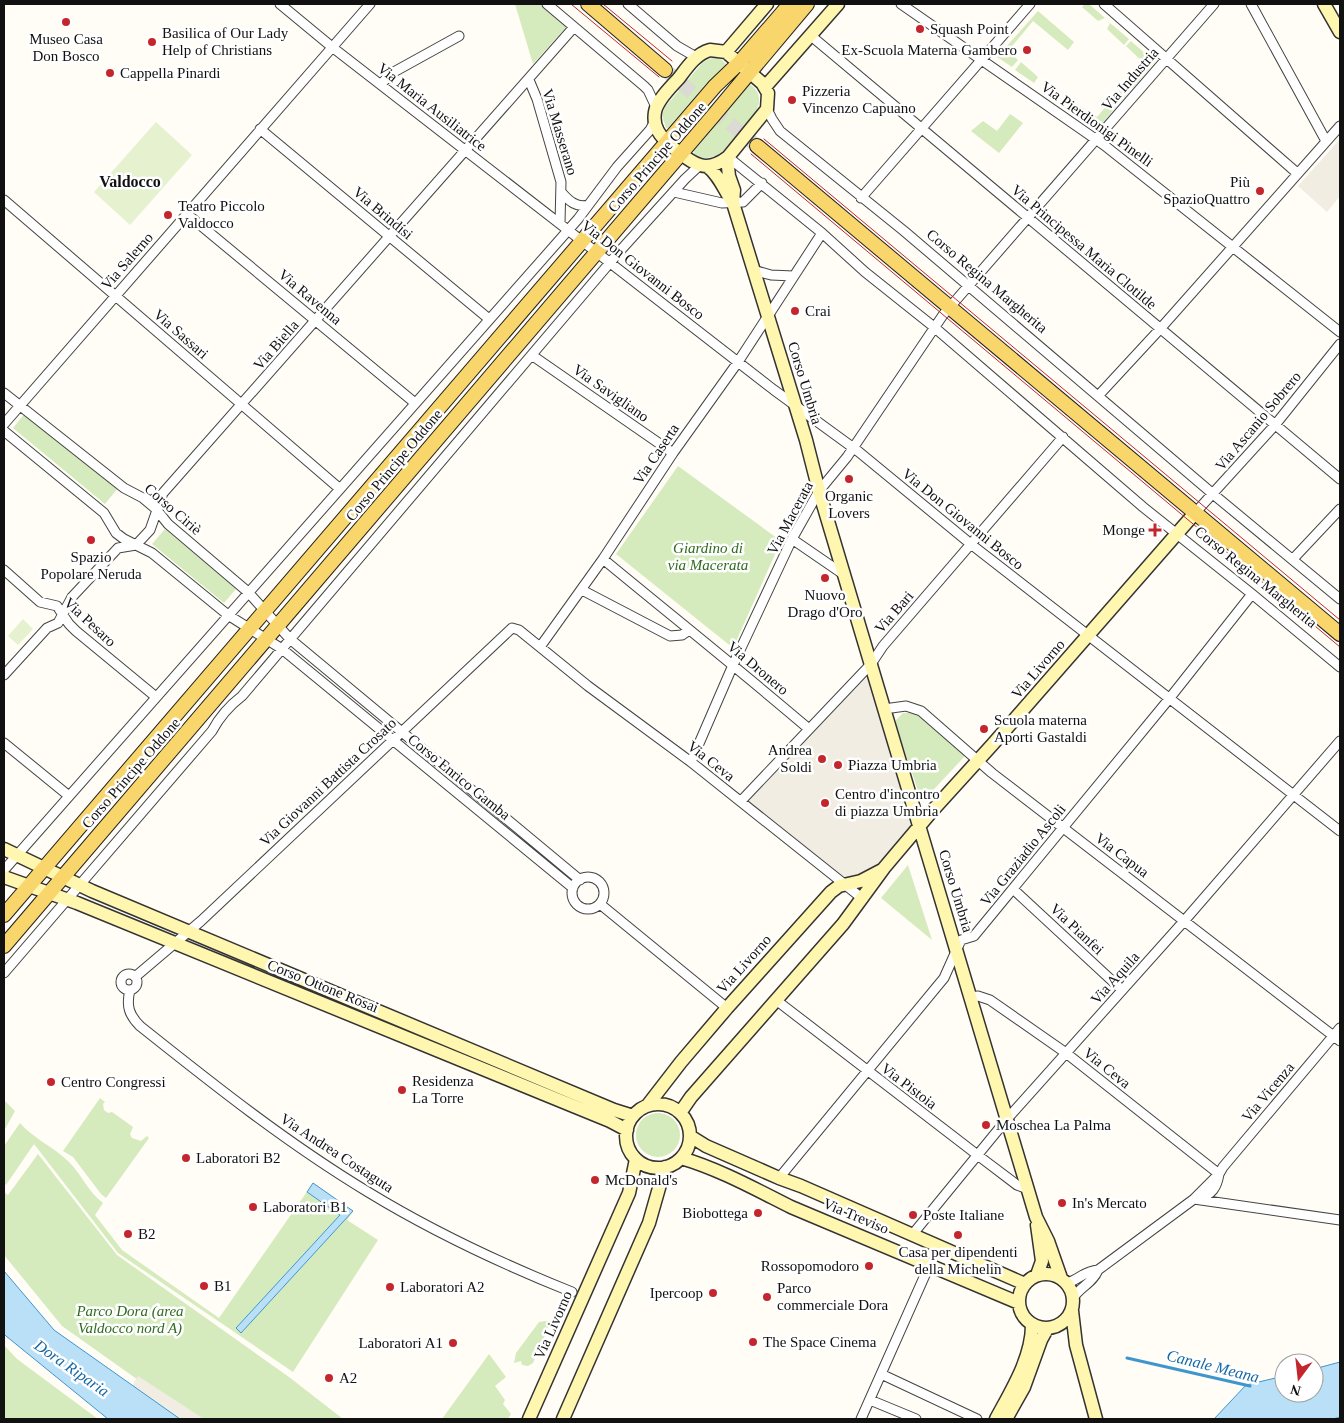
<svg xmlns="http://www.w3.org/2000/svg" width="1344" height="1423" viewBox="0 0 1344 1423" font-family="Georgia,serif">
  <style>
    .green { fill: #d5ebbd }
    .pitch { fill: #e6f2cf }
    .plaza { fill: #f1ede2 }
    .water { fill: #b9e0f7; stroke: #3f96cf }
    .lines { fill: none; stroke-linecap: round; stroke-linejoin: round }
    .stream { stroke: #3f96cf; stroke-width: 3 }
    .primary-tunnel { stroke: #dbdad3; stroke-width: 14; stroke-dasharray: 14 7; stroke-linecap: butt }
    .street-casing { stroke: #444; stroke-width: 11 }
    .secondary-casing { stroke: #333; stroke-width: 15 }
    .primary-casing { stroke: #222; stroke-width: 16 }
    .street { stroke: #fff; stroke-width: 9 }
    .secondary { stroke: #fff6b0; stroke-width: 12 }
    .primary { stroke: #f9d66b; stroke-width: 14 }
    .tram { stroke: #c4262e; stroke-width: 1 }
    .poi-dot { fill: #c4262e; stroke: #fff; stroke-width: 2 }
    .labels { text-anchor: middle; dominant-baseline: central; stroke-width: 5; stroke-linejoin: round; paint-order: stroke }
    .poi-label { font-size: 15px; fill: #111; stroke: #fff; text-anchor: start }
    .street-label { font-size: 15px; fill: #111; stroke: #fff }
    .park-label { font-size: 15px; font-style: italic; fill: #2f6b1f; stroke: #fff }
    .neighbourhood-label { font-size: 16px; font-weight: bold; fill: #111; stroke: #fff }
    .water-label { font-size: 16px; font-style: italic; fill: #1768a6; stroke: #fff }
  </style>
  <rect width="100%" height="100%" fill="#fffdf5"/>
  <!-- green -->
  <path class="green" d="M515 4H544L568 25 533 64Z
    M1085 4H1089L1105 18 1098 21 1082 7Z
    M1038 11 1074 42 1068 50 1033 21 1008 51 1018 60 1012 67 997 57Z
    M1110 23 1129 39 1124 45 1107 29Z
    M1131 41 1155 62 1133 88 1127 82 1144 63 1126 46Z
    M714 57 722 60 727 65 705 85 668 128H666L662 115 665 107 703 62Z
    M1021 62 1038 77 1034 83 1015 70Z
    M750 84C760 92 762 101 755 113L723 151C714 158 704 161 694 154V151Z
    M1122 88 1128 93 1098 128 1073 110 1077 104 1097 117Z
    M1010 114 1023 123 999 153 971 131 983 121 997 131Z
    M26 412 118 488 105 504 13 428Z
    M678 466 781 541 733 648 616 554Z
    M165 529 236 589 224 603 152 544Z
    M903 713H917L965 756 922 802 896 726V720Z
    M908 865 932 940 881 898Z
    M100 1098 105 1102 103 1104 104 1110 108 1113 112 1112 133 1127 130 1134 132 1138 141 1141 147 1136 149 1138 106 1198 101 1194 73 1157 63 1151Z
    M4 1100 15 1111 4 1131Z
    M636 1135a22 22 0 1 1 44 0a22 22 0 1 1-44 0Z
    M20 1123C34 1139 54 1147 69 1162 82 1175 88 1192 103 1203L95 1215 122 1250 219 1318 313 1183 353 1211 347 1220 378 1240 293 1372 118 1253 34 1144 6 1185 4 1183V1146Z
    M38 1154 117 1255 289 1377 343 1419H193L62 1326 4 1255V1192L8 1195Z
    M545 1321 551 1322 533 1363 528 1366 522 1365 521 1361 514 1363 516 1353 539 1322Z
    M4 1345 17 1359 98 1419H4Z
    M489 1354 506 1377 495 1386 505 1400 503 1404 511 1414 508 1419H442Z"/>
  <!-- pitch -->
  <path class="pitch" d="M156 122 192 155 130 225 94 192Z
    M23 619 33 629 18 645 8 636Z"/>
  <!-- plaza -->
  <path class="plaza" d="M1340 139V196L1327 212 1298 186Z
    M871 664 920 826 884 868 845 885 741 801Z
    M138 1376 204 1419H112Z"/>
  <!-- water -->
  <path class="water" d="M313 1183 353 1211 241 1333 236 1328 340 1215 307 1192Z
    M4 1271 54 1330 180 1419H108L6 1336 4 1334Z
    M1340 1362V1417L1333 1419H1214L1246 1385 1284 1376V1393H1314V1369Z"/>
  <g class="lines">
    <!-- stream -->
    <path class="stream" d="M1127 1358 1250 1386"/>
    <!-- primary-tunnel -->
    <path class="primary-tunnel" d="M665 70 757 146"/>
    <!-- street casing -->
    <g class="street-casing">
      <path id="street" d="M280 4 332 47 774 390 859 452 972 545 1340 831
        M547 4 644 86 648 90 656 107
        M628 4 677 46 696 57
        M901 4 1104 145 1340 332
        M1104 4 1297 173
        M1251 4 1326 141
        M810 35 1340 479
        M529 80 537 99 561 182 560 223
        M381 84 392 73 459 36
        M767 109 772 119 780 131 904 231 1213 494 1340 599
        M260 129 489 319
        M728 157 822 233 865 272 934 327 1143 507 1252 594 1340 667
        M674 192 722 203 743 202 762 183
        M562 193C569 201 577 208 588 205
        M861 198 1030 4
        M4 200 340 489
        M187 214 415 403
        M753 270 771 275 793 276
        M533 356 673 453
        M4 393 124 488 143 498 156 509 168 524 248 592 290 639 580 880
        M1098 396 1160 329 1340 126
        M4 424 370 4
        M4 431 104 513 116 533 124 539 152 553 228 615 282 649 573 888
        M1195 513 1275 425 1340 344
        M792 539 843 574
        M603 559C672 616 741 671 809 729
        M1293 559 1340 509
        M4 570 40 602 57 606 69 624 76 631 156 697
        M582 590 670 636 682 635 689 630
        M540 647 603 559 673 453 738 362 822 233
        M4 675 47 628 58 623 72 597 118 548 136 545 150 530 163 493 574 27
        M884 709 906 706 921 711 992 773 1340 1041
        M4 743 69 796
        M691 762 733 665 792 539 819 491 847 457 943 315 1214 4
        M741 801 871 664 883 646 1063 437
        M4 870 578 219 617 167 650 130 655 121
        M572 893a16 16 0 1 1 32 0a16 16 0 1 1-32 0Z
        M1013 889 1122 990
        M600 904 727 1008
        M4 973 212 731C220 716 229 706 242 696L619 252 685 179 700 165
        M121 982a8 8 0 1 1 16 0a8 8 0 1 1-16 0Z
        M135 977 201 921 512 628 519 630 588 686 691 762 863 899
        M130 990C126 1006 129 1015 140 1026 214 1085 287 1143 368 1192 432 1231 502 1264 572 1292
        M970 997 978 996 990 1000 1066 1053 1219 1174
        M776 1000 984 1160 1017 1185 1028 1189
        M779 1178 944 978 961 940 974 936 1169 699 1252 594
        M1199 1198C1212 1195 1217 1187 1219 1174
        M1194 1199 1340 1220
        M912 1235 1007 1119 1185 920 1340 741
        M1067 1283C1080 1279 1084 1271 1098 1270
        M1073 1298C1080 1287 1093 1283 1098 1270L1194 1199 1219 1174 1223 1167 1340 1028
        M881 1374 977 1419
        M870 1400 916 1419
        M861 1419 929 1266"/>
    </g>
    <!-- secondary casing -->
    <g class="secondary-casing">
      <path id="secondary" d="M1324 4 1340 32
        M710 50 726 52 762 83 768 93 767 109 728 157C720 163 710 168 700 165 689 162 663 141 658 131 655 126 654 118 655 112 657 100 671 87 679 78 688 66 696 54 710 50Z
        M726 52 767 4
        M765 87 838 4
        M727 158 729 176 734 190 733 203
        M707 166C720 176 724 190 733 203L806 440 819 491 1036 1217 1048 1241 1061 1278
        M4 849 92 891 614 1110 633 1116
        M4 877 77 903 610 1121 627 1130
        M626 1136a32 32 0 1 1 64 0a32 32 0 1 1-64 0Z
        M647 1106 681 1062 727 1008 831 892 839 886 861 881 882 870
        M680 1113 691 1097 843 924 884 868 933 810 992 745 1195 513
        M690 1136 706 1146 779 1178 801 1186 1025 1284
        M681 1158C719 1169 755 1189 791 1207L1019 1303
        M1037 1225 1042 1261 1037 1275
        M1019 1301a27 27 0 1 1 54 0a27 27 0 1 1-54 0Z
        M1072 1311 1076 1345 1096 1419
        M529 1419 629 1193 636 1159
        M563 1419 649 1223 665 1167
        M996 1419C1011 1391 1032 1358 1032 1325
        M1006 1419 1024 1387 1041 1340 1047 1329"/>
    </g>
    <!-- primary casing -->
    <g class="primary-casing">
      <path id="primary" d="M588 4 665 70
        M757 146 1340 634
        M4 915 715 86 739 63 790 4
        M4 946 713 116 807 4"/>
    </g>
    <!-- street -->
    <use href="#street" class="street"/>
    <!-- secondary -->
    <use href="#secondary" class="secondary"/>
    <!-- primary -->
    <use href="#primary" class="primary"/>
    <!-- tram -->
    <path class="tram" d="M571 4 659 77
      M603 4 672 61
      M764 139 1340 620
      M751 154 1340 647"/>
  </g>
  <!-- markers -->
  <g class="poi-dot">
    <circle cx="66" cy="22" r="5"/>
    <circle cx="920" cy="29" r="5"/>
    <circle cx="152" cy="42" r="5"/>
    <circle cx="1027" cy="50" r="5"/>
    <circle cx="110" cy="73" r="5"/>
    <circle cx="792" cy="100" r="5"/>
    <circle cx="1260" cy="191" r="5"/>
    <circle cx="168" cy="215" r="5"/>
    <circle cx="795" cy="311" r="5"/>
    <circle cx="849" cy="479" r="5"/>
    <path d="M1152.5 522.5h5v5h5v5h-5v5h-5v-5h-5v-5h5z"/>
    <circle cx="91" cy="540" r="5"/>
    <circle cx="825" cy="578" r="5"/>
    <circle cx="984" cy="729" r="5"/>
    <circle cx="822" cy="759" r="5"/>
    <circle cx="838" cy="765" r="5"/>
    <circle cx="825" cy="803" r="5"/>
    <circle cx="51" cy="1082" r="5"/>
    <circle cx="402" cy="1090" r="5"/>
    <circle cx="986" cy="1125" r="5"/>
    <circle cx="186" cy="1158" r="5"/>
    <circle cx="595" cy="1180" r="5"/>
    <circle cx="1062" cy="1203" r="5"/>
    <circle cx="253" cy="1207" r="5"/>
    <circle cx="758" cy="1213" r="5"/>
    <circle cx="913" cy="1215" r="5"/>
    <circle cx="128" cy="1234" r="5"/>
    <circle cx="958" cy="1235" r="5"/>
    <circle cx="869" cy="1266" r="5"/>
    <circle cx="204" cy="1286" r="5"/>
    <circle cx="390" cy="1287" r="5"/>
    <circle cx="713" cy="1293" r="5"/>
    <circle cx="767" cy="1297" r="5"/>
    <circle cx="753" cy="1342" r="5"/>
    <circle cx="453" cy="1343" r="5"/>
    <circle cx="329" cy="1378" r="5"/>
  </g>
  <g class="labels">
    <!-- poi labels -->
    <g class="poi-label">
      <text x="930" y="29">Squash Point</text>
      <text x="162" y="33">Basilica of Our Lady<tspan x="162" dy="17">Help of Christians</tspan></text>
      <text x="66" y="39" text-anchor="middle">Museo Casa<tspan x="66" dy="17">Don Bosco</tspan></text>
      <text x="1017" y="50" text-anchor="end">Ex-Scuola Materna Gambero</text>
      <text x="120" y="73">Cappella Pinardi</text>
      <text x="802" y="91">Pizzeria<tspan x="802" dy="17">Vincenzo Capuano</tspan></text>
      <text x="1250" y="182" text-anchor="end">Più<tspan x="1250" dy="17">SpazioQuattro</tspan></text>
      <text x="178" y="206">Teatro Piccolo<tspan x="178" dy="17">Valdocco</tspan></text>
      <text x="805" y="311">Crai</text>
      <text x="849" y="496" text-anchor="middle">Organic<tspan x="849" dy="17">Lovers</tspan></text>
      <text x="1145" y="530" text-anchor="end">Monge</text>
      <text x="91" y="557" text-anchor="middle">Spazio<tspan x="91" dy="17">Popolare Neruda</tspan></text>
      <text x="825" y="595" text-anchor="middle">Nuovo<tspan x="825" dy="17">Drago d'Oro</tspan></text>
      <text x="994" y="720">Scuola materna<tspan x="994" dy="17">Aporti Gastaldi</tspan></text>
      <text x="812" y="750" text-anchor="end">Andrea<tspan x="812" dy="17">Soldi</tspan></text>
      <text x="848" y="765">Piazza Umbria</text>
      <text x="835" y="794">Centro d'incontro<tspan x="835" dy="17">di piazza Umbria</tspan></text>
      <text x="412" y="1081">Residenza<tspan x="412" dy="17">La Torre</tspan></text>
      <text x="61" y="1082">Centro Congressi</text>
      <text x="996" y="1125">Moschea La Palma</text>
      <text x="196" y="1158">Laboratori B2</text>
      <text x="605" y="1180">McDonald's</text>
      <text x="1072" y="1203">In's Mercato</text>
      <text x="263" y="1207">Laboratori B1</text>
      <text x="748" y="1213" text-anchor="end">Biobottega</text>
      <text x="923" y="1215">Poste Italiane</text>
      <text x="138" y="1234">B2</text>
      <text x="958" y="1252" text-anchor="middle">Casa per dipendenti<tspan x="958" dy="17">della Michelin</tspan></text>
      <text x="859" y="1266" text-anchor="end">Rossopomodoro</text>
      <text x="214" y="1286">B1</text>
      <text x="400" y="1287">Laboratori A2</text>
      <text x="777" y="1288">Parco<tspan x="777" dy="17">commerciale Dora</tspan></text>
      <text x="703" y="1293" text-anchor="end">Ipercoop</text>
      <text x="763" y="1342">The Space Cinema</text>
      <text x="443" y="1343" text-anchor="end">Laboratori A1</text>
      <text x="339" y="1378">A2</text>
    </g>
    <!-- street labels -->
    <g class="street-label">
      <text transform="translate(1130 79) rotate(-49)">Via Industria</text>
      <text transform="translate(432 107) rotate(38)">Via Maria Ausiliatrice</text>
      <text transform="translate(1097 124) rotate(36)">Via Pierdionigi Pinelli</text>
      <text transform="translate(560 132) rotate(73)">Via Masserano</text>
      <text transform="translate(657 157) rotate(-49)">Corso Principe Oddone</text>
      <text transform="translate(383 213) rotate(40)">Via Brindisi</text>
      <text transform="translate(1084 247) rotate(40)">Via Principessa Maria Clotilde</text>
      <text transform="translate(127 261) rotate(-49)">Via Salerno</text>
      <text transform="translate(643 270) rotate(38)">Via Don Giovanni Bosco</text>
      <text transform="translate(987 281) rotate(40)">Corso Regina Margherita</text>
      <text transform="translate(310 297) rotate(40)">Via Ravenna</text>
      <text transform="translate(181 334) rotate(41)">Via Sassari</text>
      <text transform="translate(276 345) rotate(-49)">Via Biella</text>
      <text transform="translate(805 383) rotate(73)">Corso Umbria</text>
      <text transform="translate(611 393) rotate(35)">Via Savigliano</text>
      <text transform="translate(1258 421) rotate(-50)">Via Ascanio Sobrero</text>
      <text transform="translate(656 454) rotate(-56)">Via Caserta</text>
      <text transform="translate(394 465) rotate(-50)">Corso Principe Oddone</text>
      <text transform="translate(173 509) rotate(41)">Corso Ciriè</text>
      <text transform="translate(790 518) rotate(-62)">Via Macerata</text>
      <text transform="translate(963 519) rotate(39)">Via Don Giovanni Bosco</text>
      <text transform="translate(1256 577) rotate(39)">Corso Regina Margherita</text>
      <text transform="translate(894 612) rotate(-49)">Via Bari</text>
      <text transform="translate(90 622) rotate(43)">Via Pesaro</text>
      <text transform="translate(758 668) rotate(40)">Via Dronero</text>
      <text transform="translate(1038 669) rotate(-49)">Via Livorno</text>
      <text transform="translate(711 761) rotate(38)">Via Ceva</text>
      <text transform="translate(131 773) rotate(-49)">Corso Principe Oddone</text>
      <text transform="translate(459 777) rotate(39)">Corso Enrico Gamba</text>
      <text transform="translate(328 782) rotate(-43)">Via Giovanni Battista Crosato</text>
      <text transform="translate(1023 855) rotate(-51)">Via Graziadio Ascoli</text>
      <text transform="translate(1122 855) rotate(37)">Via Capua</text>
      <text transform="translate(956 891) rotate(73)">Corso Umbria</text>
      <text transform="translate(1077 929) rotate(43)">Via Pianfei</text>
      <text transform="translate(744 964) rotate(-48)">Via Livorno</text>
      <text transform="translate(1115 978) rotate(-48)">Via Aquila</text>
      <text transform="translate(323 986) rotate(22)">Corso Ottone Rosai</text>
      <text transform="translate(1107 1068) rotate(39)">Via Ceva</text>
      <text transform="translate(909 1086) rotate(37)">Via Pistoia</text>
      <text transform="translate(1268 1092) rotate(-50)">Via Vicenza</text>
      <text transform="translate(337 1153) rotate(33)">Via Andrea Costaguta</text>
      <text transform="translate(856 1216) rotate(23)">Via Treviso</text>
      <text transform="translate(553 1325) rotate(-66)">Via Livorno</text>
    </g>
    <!-- park labels -->
    <g class="park-label">
      <text x="708" y="548">Giardino di<tspan x="708" dy="17">via Macerata</tspan></text>
      <text x="130" y="1311">Parco Dora (area<tspan x="130" dy="17">Valdocco nord A)</tspan></text>
    </g>
    <!-- neighbourhood labels -->
    <g class="neighbourhood-label">
      <text x="130" y="181">Valdocco</text>
    </g>
    <!-- water labels -->
    <g class="water-label">
      <text transform="translate(1213 1366) rotate(14)">Canale Meana</text>
      <text transform="translate(72 1368) rotate(35)">Dora Riparia</text>
    </g>
  </g>
  <!-- border -->
  <rect width="1344" height="1423" fill="none" stroke="#111111" stroke-width="10"/>
  <!-- north arrow -->
  <g transform="translate(1299 1378) rotate(195)"><circle r="24" fill="#ffffff" stroke="#a0a0a0"/>
  <path d="M0-4L9 19L0 12L-9 19Z" fill="#c4262e"/>
  <text y="-8" font-size="14" font-weight="bold" text-anchor="middle" fill="#111111">N</text>
  </g>
</svg>
